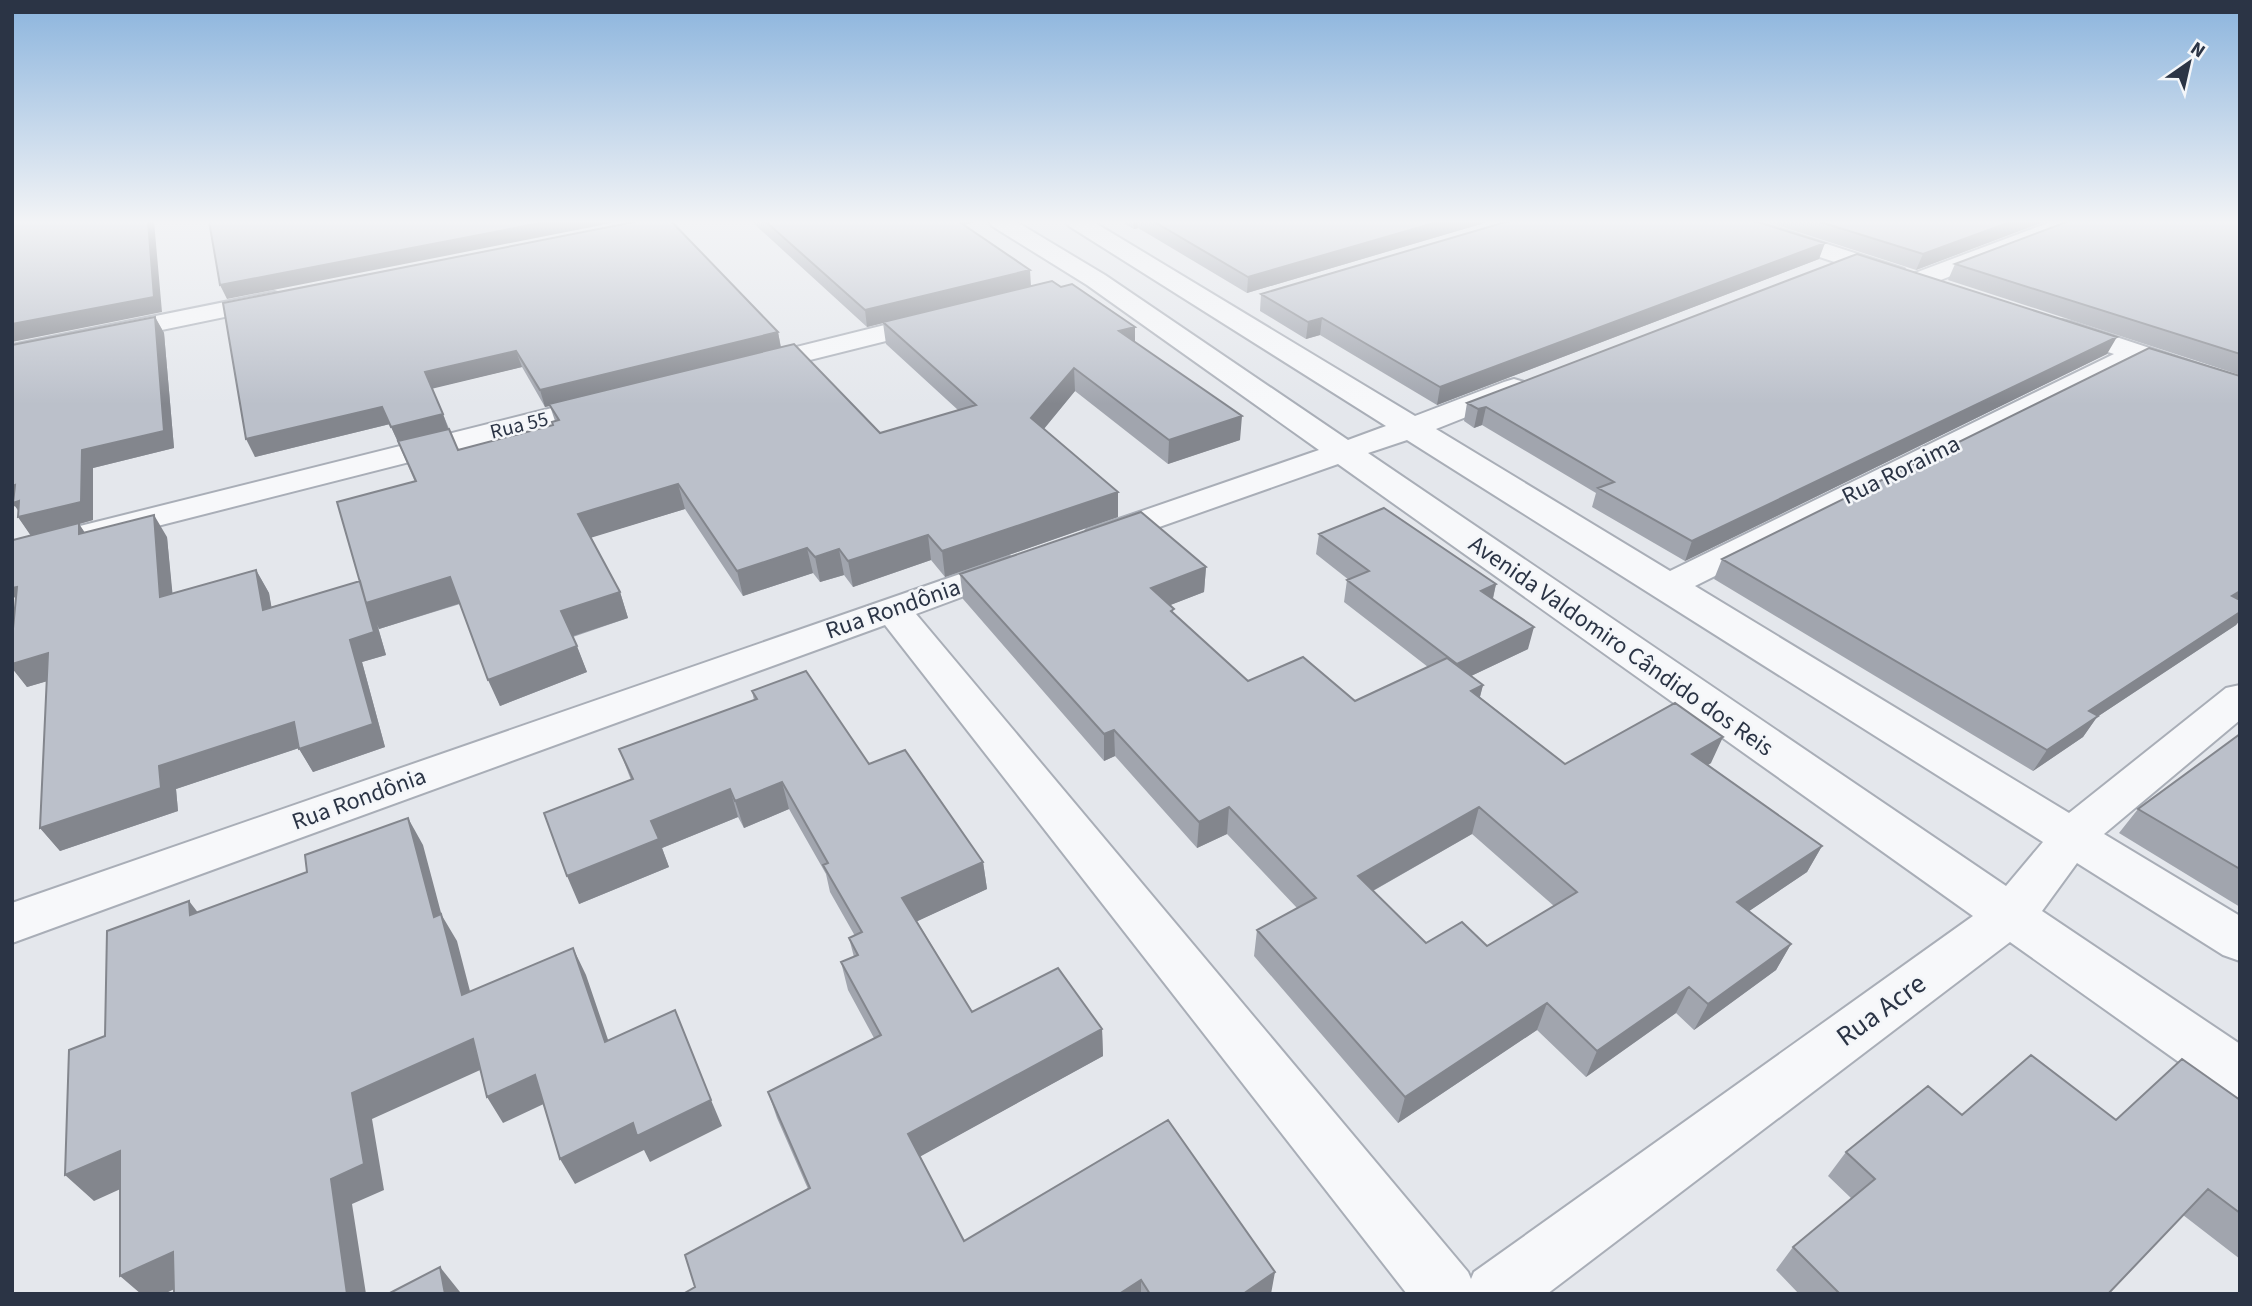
<svg xmlns="http://www.w3.org/2000/svg" width="2252" height="1306" viewBox="0 0 2252 1306" font-family="'Source Sans 3',sans-serif">
  <style>
    .lines { fill: none; stroke-linecap: round; stroke-linejoin: round }
    .minor-casing { stroke: #a9aeb7; stroke-width: 4 }
    .minor { fill: #f7f8fa; fill-rule: evenodd }
    .wall { fill: #a1a5ae; fill-rule: evenodd }
    .shaded-wall { fill: #83868d }
    .building { fill: #bbc0ca; stroke: #83868d; stroke-width: 2; fill-rule: evenodd }
    .labels { text-anchor: middle; dominant-baseline: central; stroke-width: 5; stroke-linejoin: round; paint-order: stroke }
    .far-street-label { font-size: 21px; fill: #2b3445; stroke: #f4f6f9 }
    .street-label { font-size: 24px; fill: #2b3445; stroke: #f4f6f9 }
    .near-street-label { font-size: 28px; fill: #2b3445; stroke: #f4f6f9 }
  </style>
  <rect width="100%" height="100%" fill="#e4e7ec"/>
  <g class="lines">
    <!-- minor casing -->
    <g class="minor-casing">
      <path id="minor" d="M989 221H1015L1105 275 1348 440 1386 426 1069 226 1066 221H1092L1415 416 1504 382 1514 379 1524 382 1528 388 1524 394 1436 429 1670 571 2114 354 2053 334 2049 328 2053 322 2062 320 2071 322 2240 378V396L2140 363 1695 586 2069 813 2226 688 2240 685V720L2104 834 2240 916V961L2223 955 2077 863 2042 911 2240 1044V1099L2221 1092 2010 942 1547 1294H1407L885 625 12 943V903L1009 557 1021 561 1027 568 1021 575 916 614 1468 1272 1471 1279 1474 1272 1973 916 1338 464 1111 544 1099 547 1087 544 1082 537 1087 530 1319 450 1087 285 992 226ZM1407 440 2043 842 2006 886 1368 453Z
        M1723 221H1756L1904 269 1907 274 1904 279 1895 281 1886 279 1726 226Z
        M2053 221H2084L2081 226 1925 286 1916 288 1907 286 1904 281 1907 276Z
        M274 292 283 295 287 300 283 305 12 361V345Z
        M933 313 942 315 946 321 942 327 754 374 744 372 740 366 744 360Z
        M604 395 614 398 619 404 614 410 12 563V543Z"/>
    </g>
    <!-- minor -->
    <use href="#minor" class="minor"/>
  </g>
  <!-- wall -->
  <path class="wall" d="M751 221H981L964 225 1031 286 1061 287 1135 327V342L1240 440 1168 464 1075 391 1044 429 1118 517 945 577 931 560 853 587 844 575 820 582 813 573 743 596 685 509 591 537 620 592 628 618 573 637 587 672 500 706 460 604 379 629 377 624 386 655 362 662 385 747 313 772 299 748 176 789 178 811 60 851 40 828 47 681 27 687 12 668V639L31 535 18 517 19 511 15 506 12 507V345L155 317 164 333 174 448 93 468V520L79 524 85 533 167 537 172 594 256 570 269 593 271 607 360 581 415 482 390 424 255 457 223 303 778 332 781 347 880 433 958 410 886 344 883 323 867 327ZM522 367 545 407 550 406 555 421 553 425 458 450 432 388Z
    M1120 221H1491L1247 293 1150 235 1138 228 1134 229Z
    M1764 221H2046L1916 270Z
    M2240 221V375L1948 280 1955 264Z
    M1819 259 1437 405 1320 335 1306 339 1260 311 1261 294Z
    M2107 354 1685 561 1592 507 1596 493 1482 425 1474 428 1464 421 1467 403Z
    M2240 376V620L2236 625 2097 717 2083 737 2033 771 1714 579 1722 559Z
    M1319 534 1496 584 1493 599 1528 649 1471 676 1483 685 1480 697 1565 764 1711 763 1708 765 1822 846 1807 872 1749 911 1791 944 1776 970 1694 1030 1676 1013 1586 1077 1537 1030 1398 1123 1254 956 1257 930 1297 908 1227 834 1197 848 1115 756 1104 761 963 599 960 574 1206 567 1204 592 1170 605 1174 614 1248 681 1355 701 1428 667 1344 602 1347 580H1349L1316 554ZM1472 834 1554 906 1487 946 1426 943 1373 891Z
    M752 691 869 764 983 862 987 889 917 921 972 1012 1102 1029 1103 1056 920 1156 964 1241 1271 1294H683L695 1287 808 1189 777 1118 768 1092 874 1038 848 990 841 962 854 957 849 938 855 936 830 892 826 874 789 809 744 828 738 817 662 848 669 867 579 904 631 780 619 749 754 700Z
    M2240 734V907L2119 833 2138 809Z
    M2240 1100V1259L2183 1215 2108 1294H1799L1776 1270 1793 1247 1852 1199 1828 1176 1846 1152 1962 1115 2116 1120Z"/>
  <!-- shaded-wall -->
  <path class="shaded-wall" d="M148 221H154L162 312 12 342V324Z
    M551 221H622L227 299 220 285Z
    M948 221H981L948 228Z
    M1134 221H1138V228L1134 229Z
    M1441 221H1491L1247 293 1248 277Z
    M2013 221H2046L1916 270 1923 254Z
    M1825 243 1819 259 1437 405 1440 387Z
    M1030 270 1031 286 867 327 865 310Z
    M155 317 164 333 174 448 93 468V520L79 524 93 545 31 536 18 517 22 516 15 506 12 507V486L82 450Z
    M1322 318 1320 335 1306 339 1308 322Z
    M1135 327V349L1119 331Z
    M778 332 781 349 545 407 540 390Z
    M2117 337 2107 354 1685 561 1692 541Z
    M516 351 522 367 431 389 425 372Z
    M1074 368 1075 391 1033 442 1031 418Z
    M382 407 390 424 255 457 246 439Z
    M1486 407 1482 425 1474 428 1478 409Z
    M443 414 449 431 399 444 391 427Z
    M1242 416 1240 440 1168 464 1169 440Z
    M678 484 685 509 587 539 578 514Z
    M1118 492V517L945 577 942 551Z
    M154 515 167 537 175 619 160 597Z
    M928 535 931 560 853 587 848 561Z
    M807 548 813 573 743 596 737 571Z
    M839 549 844 575 820 582 815 557Z
    M1206 567 1204 592 1150 613 1151 588Z
    M256 570 269 593 276 632 263 610Z
    M450 577 461 603 379 629 377 624 386 655 362 662 385 747 313 772 299 749 350 640 360 581Z
    M1496 584 1491 606 1481 591Z
    M17 587 25 612 12 594V588Z
    M2240 591V602L2232 596Z
    M620 592 628 618 570 637 561 611Z
    M2240 612V620L2236 625 2097 717 2083 737 2033 771 2047 750 2089 711Z
    M1534 627 1528 649 1452 685 1457 664Z
    M577 646 587 672 500 706 488 680Z
    M48 653 65 676 27 687 12 668V664Z
    M1483 685 1476 711 1471 691Z
    M294 722 308 745 176 789 178 811 60 851 40 828 159 766Z
    M1114 730 1115 756 1104 761V734Z
    M1723 737 1711 763 1682 780 1692 754Z
    M782 782 789 809 744 828 735 801Z
    M730 789 738 817 662 848 669 867 579 904 567 876 651 821Z
    M1229 807 1227 834 1197 848 1199 822Z
    M1479 807 1472 834 1353 902 1358 876Z
    M408 818 423 845 444 924 441 914 457 941 478 1022 462 995 434 917Z
    M1822 846 1807 872 1724 928 1737 902Z
    M983 862 987 889 907 926 902 898Z
    M189 901 210 928 190 915Z
    M1791 944 1776 970 1694 1030 1708 1004Z
    M573 948 586 975 618 1069 605 1042Z
    M1689 987 1676 1013 1586 1077 1597 1051Z
    M1547 1003 1537 1030 1398 1123 1405 1097Z
    M1102 1029 1103 1056 914 1160 908 1134Z
    M473 1039 489 1066 372 1119 384 1190 352 1204 366 1294H347L331 1179 352 1093Z
    M535 1075 550 1101 503 1123 487 1097Z
    M711 1100 722 1126 650 1162 644 1150 575 1184 560 1159 633 1123Z
    M120 1151 147 1177 94 1201 65 1175Z
    M173 1252 200 1277 164 1294H141L120 1276Z
    M440 1267 460 1292V1294H445Z
    M1275 1272 1271 1294H1243Z
    M1141 1280V1294H1119Z"/>
  <!-- building -->
  <path class="building" d="M12 221H148L154 297 12 324Z
    M209 221H551L220 285Z
    M639 221H671L778 332 540 390 516 351 425 372 443 414 391 427 382 407 246 439 223 303Z
    M765 221H958L1030 270 865 310Z
    M1153 221H1441L1248 277Z
    M1509 221H1754L1825 243 1440 387 1322 318 1308 322 1261 294Z
    M1817 221H2013L1923 254Z
    M2069 221H2240V354L1955 264Z
    M1857 254 2117 337 1692 541 1598 488 1614 482 1486 407 1478 409 1467 403Z
    M1052 281 1061 287 1072 284 1135 327 1119 331 1242 416 1169 440 1074 368 1031 418 1118 492 942 551 928 535 848 561 839 549 815 557 807 548 737 571 678 484 578 514 620 592 561 611 577 646 488 680 450 577 366 603 337 502 416 481 398 441 449 429 458 450 553 425 552 422 559 420 549 404 794 344 880 433 976 405 883 322Z
    M155 317 164 431 82 450 81 502 18 517 19 501 13 503 15 485 12 486V345Z
    M2149 348 2240 376V591L2232 596 2240 600V612L2089 711 2098 716 2047 750 1722 559Z
    M1384 508 1496 584 1481 591 1534 627 1457 664 1347 580 1369 571 1319 534Z
    M1141 512 1206 567 1151 588 1174 609 1171 611 1248 681 1303 657 1355 701 1447 658 1483 685 1471 691 1565 764 1675 703 1723 737 1692 754 1822 846 1737 902 1791 944 1708 1004 1689 987 1597 1051 1547 1003 1405 1097 1257 930 1316 898 1229 807 1199 822 1114 730 1104 734 960 574ZM1479 807 1577 892 1487 946 1462 922 1426 943 1358 876Z
    M154 515 160 597 256 570 263 610 360 581 374 632 350 640 373 724 299 749 294 722 159 766 161 788 40 828 48 653 12 664V639L17 587 12 588 13 540 79 523V534Z
    M806 671 869 764 905 750 983 862 902 898 972 1012 1058 968 1102 1029 908 1134 964 1241 1168 1120 1275 1272 1243 1294H1150L1141 1280 1119 1294H683L695 1287 685 1255 810 1188 768 1092 881 1035 841 962 858 955 849 938 862 932 823 865 828 863 782 782 735 801 730 789 651 821 659 839 567 876 544 813 633 779 619 749 757 699 752 691Z
    M2240 734V869L2138 809Z
    M408 818 434 917 441 914 462 995 573 948 605 1042 675 1010 711 1100 637 1136 633 1123 560 1159 535 1075 487 1097 473 1039 352 1093 364 1164 331 1179 347 1294H174L173 1252 120 1276V1151L65 1175 69 1050 105 1036 107 931 189 901 190 915 307 872 305 855Z
    M2031 1055 2116 1120 2182 1059 2240 1100V1213L2208 1189 2108 1294H1840L1793 1247 1875 1179 1846 1152 1928 1086 1962 1115Z
    M440 1267 445 1294H388Z"/>
  <!-- sky -->
  <linearGradient id="sky" x2="0" y2="1"><stop stop-color="#8bb4dd"/><stop offset="0.55" stop-color="#f3f4f6"/><stop offset="1" stop-color="#f3f4f6" stop-opacity="0"/></linearGradient>
  <rect width="2252" height="404" fill="url(#sky)"/>
  <g class="labels">
    <!-- far-street labels -->
    <g class="far-street-label">
      <text transform="translate(519 425) rotate(-14)">Rua 55</text>
    </g>
    <!-- street labels -->
    <g class="street-label">
      <text transform="translate(1901 470) rotate(-26)">Rua Roraima</text>
      <text transform="translate(893 609) rotate(-19)">Rua Rondônia</text>
      <text transform="translate(1621 646) rotate(35)">Avenida Valdomiro Cândido dos Reis</text>
      <text transform="translate(359 799) rotate(-20)">Rua Rondônia</text>
    </g>
    <!-- near-street labels -->
    <g class="near-street-label">
      <text transform="translate(1881 1010) rotate(-36)">Rua Acre</text>
    </g>
  </g>
  <!-- border -->
  <rect width="2252" height="1306" fill="none" stroke="#2b3445" stroke-width="28"/>
  <!-- north arrow -->
  <g transform="translate(2189 63) rotate(34)" stroke="#f4f6f9" stroke-width="5" paint-order="stroke">
  <path d="M0-5L12 26L0 18L-12 26Z" fill="#2b3445"/>
  <text y="-10" font-size="19" font-weight="bold" text-anchor="middle" fill="#2b3445">N</text>
  </g>
</svg>
